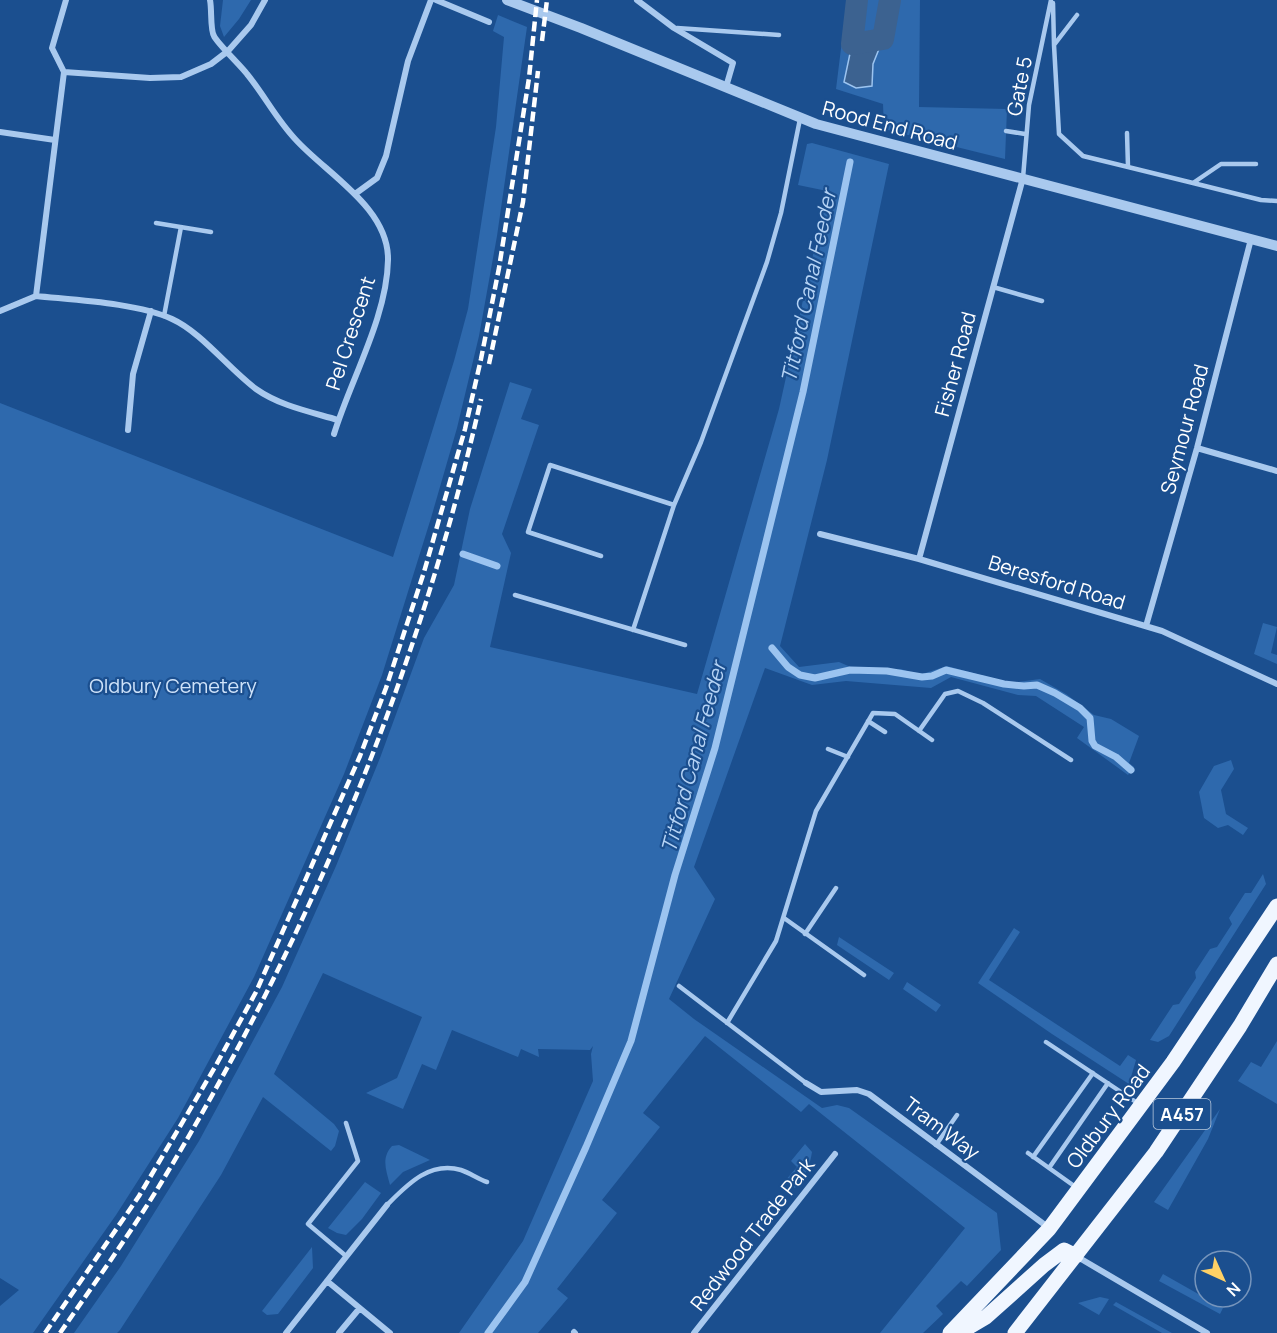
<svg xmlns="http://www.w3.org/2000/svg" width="1277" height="1333" viewBox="0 0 1277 1333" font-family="Manrope,sans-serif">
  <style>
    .green { fill: #2e69ad }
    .water { fill: #3c6290; stroke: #9cc4f0; stroke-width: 1.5 }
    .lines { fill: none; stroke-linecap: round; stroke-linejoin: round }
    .stream { stroke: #9cc4f0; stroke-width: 7 }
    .canal { stroke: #3c6290; stroke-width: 22 }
    .service { stroke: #a9c9ee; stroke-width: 4.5 }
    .minor { stroke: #a9c9ee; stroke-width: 6 }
    .tertiary { stroke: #a9c9ee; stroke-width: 10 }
    .primary { stroke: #f0f6ff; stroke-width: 15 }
    .rail { stroke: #fff; stroke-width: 4.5; stroke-dasharray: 10 4.5; stroke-linecap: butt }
    .labels { text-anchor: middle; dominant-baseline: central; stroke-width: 4.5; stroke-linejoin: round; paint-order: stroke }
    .shield { fill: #1b4f8f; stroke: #bbcadd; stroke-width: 1.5 }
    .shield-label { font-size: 18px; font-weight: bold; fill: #fff }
    .street-label { font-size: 20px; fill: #fff; stroke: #1b4f8f }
    .park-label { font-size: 20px; fill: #cfe3fa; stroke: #1b4f8f }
    .water-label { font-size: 21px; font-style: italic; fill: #b5d3f5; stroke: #1b4f8f }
  </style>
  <rect width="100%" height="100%" fill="#1b4f8f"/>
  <!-- green -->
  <path class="green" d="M223 0H251L239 19 224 37 220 26Z
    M847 0H920L919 107 1007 109 1005 159 884 129 883 104 836 89Z
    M498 15 527 27 497 236 479 336 457 428 431 518 382 675 344 774 254 977 178 1118 116 1215 33 1333H0V1306L19 1290 0 1278V403L393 557 454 361 468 309 496 127 504 37 493 31Z
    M812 143 889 164 827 460 780 646 799 667 839 662 860 671 901 669 919 675 947 666 1011 683 1040 679 1066 694 1094 715 1111 719 1139 736 1129 763 1134 767 1128 775 1077 738 1084 727 1036 696 1018 695 951 677 931 688 846 681 812 685 765 668 694 867 715 899 669 999 694 1019 822 1108 837 1105 849 1108 997 1213 1001 1250 967 1286 961 1281 936 1306 943 1314 923 1333H880L965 1228 809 1104 801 1112 705 1036 643 1113 660 1127 602 1200 617 1213 557 1289 568 1298 538 1333H459L523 1241 593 1081 591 1054 593 1046 590 1050 538 1049 539 1057 521 1049 518 1057 452 1030 436 1070 422 1064 403 1109 366 1093 397 1078 422 1017 323 973 274 1074 334 1124 339 1131 335 1146 331 1151 263 1097 221 1175 120 1330 117 1333H74L121 1266 199 1141 282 987 336 866 380 758 424 638 454 585 470 509 510 382 532 389 521 419 539 425 502 534 511 553 490 647 697 694 779 409 827 191 798 185 807 144Z
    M1263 623 1277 627 1271 653 1277 655V664L1254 654Z
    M1231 760 1234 769 1221 790 1226 814 1248 828 1243 835 1228 825 1218 828 1204 818 1199 792 1214 766Z
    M1263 874 1266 884 1169 1036 1158 1042 1150 1040 1173 1005 1179 1004 1196 978 1195 972 1210 949 1217 947 1232 924 1229 918 1245 893H1251Z
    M1014 928 1020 932 989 980 1120 1066 1128 1055 1136 1060 1129 1084 1052 1034 978 983Z
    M839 937 894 973 889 980 837 945Z
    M907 982 941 1005 936 1012 903 989Z
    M1277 1041V1104L1238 1081 1251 1062 1261 1067Z
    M1220 1109 1208 1139 1168 1210 1154 1202Z
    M805 1144 812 1152C810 1166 805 1177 795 1188L785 1181 797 1167 791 1161Z
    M399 1145 430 1160 403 1172 390 1185C386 1170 381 1158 392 1146Z
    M365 1182 381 1193 362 1219 346 1235 337 1233 328 1228Z
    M312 1247 313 1268 278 1314 267 1315 262 1311Z
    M1163 1274 1223 1308 1220 1314 1159 1281Z
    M1100 1297 1109 1299 1099 1315 1078 1303Z
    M1116 1302 1172 1333H1162L1113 1305Z"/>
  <!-- water -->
  <path class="water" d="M883 39 873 64 872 86 856 88 844 82 852 44Z"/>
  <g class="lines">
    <!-- stream -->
    <path class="stream" d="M463 554 497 566
      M772 648 788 667 800 675 815 678 850 670 887 671 922 677 932 676 946 670 1004 684 1024 686 1037 685 1055 693 1080 708 1090 718 1092 741 1095 746 1116 757 1131 770
      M488 1333 525 1282 586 1147 631 1041 675 875 715 748 803 392 850 162"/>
    <!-- canal -->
    <path class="canal" d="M857 0 852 44 883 39 890 0"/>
    <!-- service -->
    <path class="service" d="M1053 3 1054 45
      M1077 15 1054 45 1059 134 1083 156 1128 167
      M677 28 779 35
      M1006 131 1025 134
      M1127 133 1128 167 1193 183
      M1256 164H1221L1193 183 1261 200 1277 201
      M1023 178 1029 105 1051 0
      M156 223 211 232
      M993 287 1042 301
      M164 316 181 227
      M674 505 701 442 767 262 781 213 800 119
      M601 556 528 532 550 465 674 505 633 630
      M515 595 685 645
      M868 721 885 732
      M919 731 945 694 958 691 983 703 1071 760
      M828 749 848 757
      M784 918 864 975
      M805 934 836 888
      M679 986 806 1083
      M727 1023 776 941 816 811 873 713 895 714 932 740
      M1046 1042 1139 1104
      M346 1123 358 1161 308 1224 346 1256
      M936 1145 957 1115
      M1028 1153 1077 1188
      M1033 1157 1093 1073
      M1049 1168 1108 1083
      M387 1205C407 1185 429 1161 461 1170 470 1173 478 1179 487 1182"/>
    <!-- minor -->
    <path class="minor" d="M210 0C212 9 210 30 214 36 217 43 241 66 247 74 265 96 276 119 296 140 327 174 389 208 388 260 387 317 351 379 334 434
      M265 0 251 25 228 51 211 64 181 77 150 78 64 72 36 296C74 300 138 303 172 319 201 332 229 369 256 389 280 406 311 412 338 420
      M436 0 489 22
      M637 0 674 28 733 63 726 87
      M64 72 52 48 66 0
      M0 132 55 140
      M355 194 377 178 386 156 408 61 431 0
      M0 311 36 296
      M128 430 133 374 151 311
      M1197 448 1277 471
      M820 534 919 559 1162 631 1277 684
      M919 559 1023 178
      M1146 626 1197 448 1251 239
      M806 1083 821 1092 857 1090 869 1094 1049 1228
      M1076 1256 1207 1333
      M327 1281 390 1333
      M574 1332 575 1333
      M286 1333 387 1205
      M339 1333 359 1309
      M694 1333 835 1154"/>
    <!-- tertiary -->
    <path class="tertiary" d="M507 0 581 28 816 124 1277 246"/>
    <!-- primary -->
    <path class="primary" d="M950 1333 1049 1229 1173 1062 1277 906
      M959 1333 986 1317 1044 1265 1064 1250 1076 1256
      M1015 1333 1156 1152 1240 1026 1277 964"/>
    <!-- rail -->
    <path class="rail" d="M542 41 547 0
      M489 364 523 202 538 71
      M45 1333 139 1196 215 1067 256 992 360 756 386 688 424 572 465 429 481 359 499 268 529 78 537 0
      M60 1333C94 1284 130 1234 161 1183 308 941 419 674 481 399"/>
  </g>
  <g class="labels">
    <!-- shield labels -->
    <rect class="shield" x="1153.5" y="1099" width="57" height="30" rx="4.5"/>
    <g class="shield-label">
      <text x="1182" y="1114">A457</text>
    </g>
    <!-- street labels -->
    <g class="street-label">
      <text transform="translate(1019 86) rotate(-79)">Gate 5</text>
      <text transform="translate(890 125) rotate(15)">Rood End Road</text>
      <text transform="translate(350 333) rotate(-72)">Pel Crescent</text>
      <text transform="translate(955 364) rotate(-75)">Fisher Road</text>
      <text transform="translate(1184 429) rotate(-75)">Seymour Road</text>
      <text transform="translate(1057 582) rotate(17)">Beresford Road</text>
      <text transform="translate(1108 1116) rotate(-53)">Oldbury Road</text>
      <text transform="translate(942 1128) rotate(37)">Tram Way</text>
      <text transform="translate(752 1234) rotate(-52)">Redwood Trade Park</text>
    </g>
    <!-- park labels -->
    <g class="park-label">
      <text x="173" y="685">Oldbury Cemetery</text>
    </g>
    <!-- water labels -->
    <g class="water-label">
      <text transform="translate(808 286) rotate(-78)">Titford Canal Feeder</text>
      <text transform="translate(693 757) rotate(-75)">Titford Canal Feeder</text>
    </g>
  </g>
  <!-- north arrow -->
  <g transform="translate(1223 1279) rotate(135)"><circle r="28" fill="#1b4f8f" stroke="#7695bc" stroke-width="1.5"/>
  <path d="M0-4.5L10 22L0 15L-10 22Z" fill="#ffd166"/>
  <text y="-9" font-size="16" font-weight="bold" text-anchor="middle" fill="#ffffff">N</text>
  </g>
</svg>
